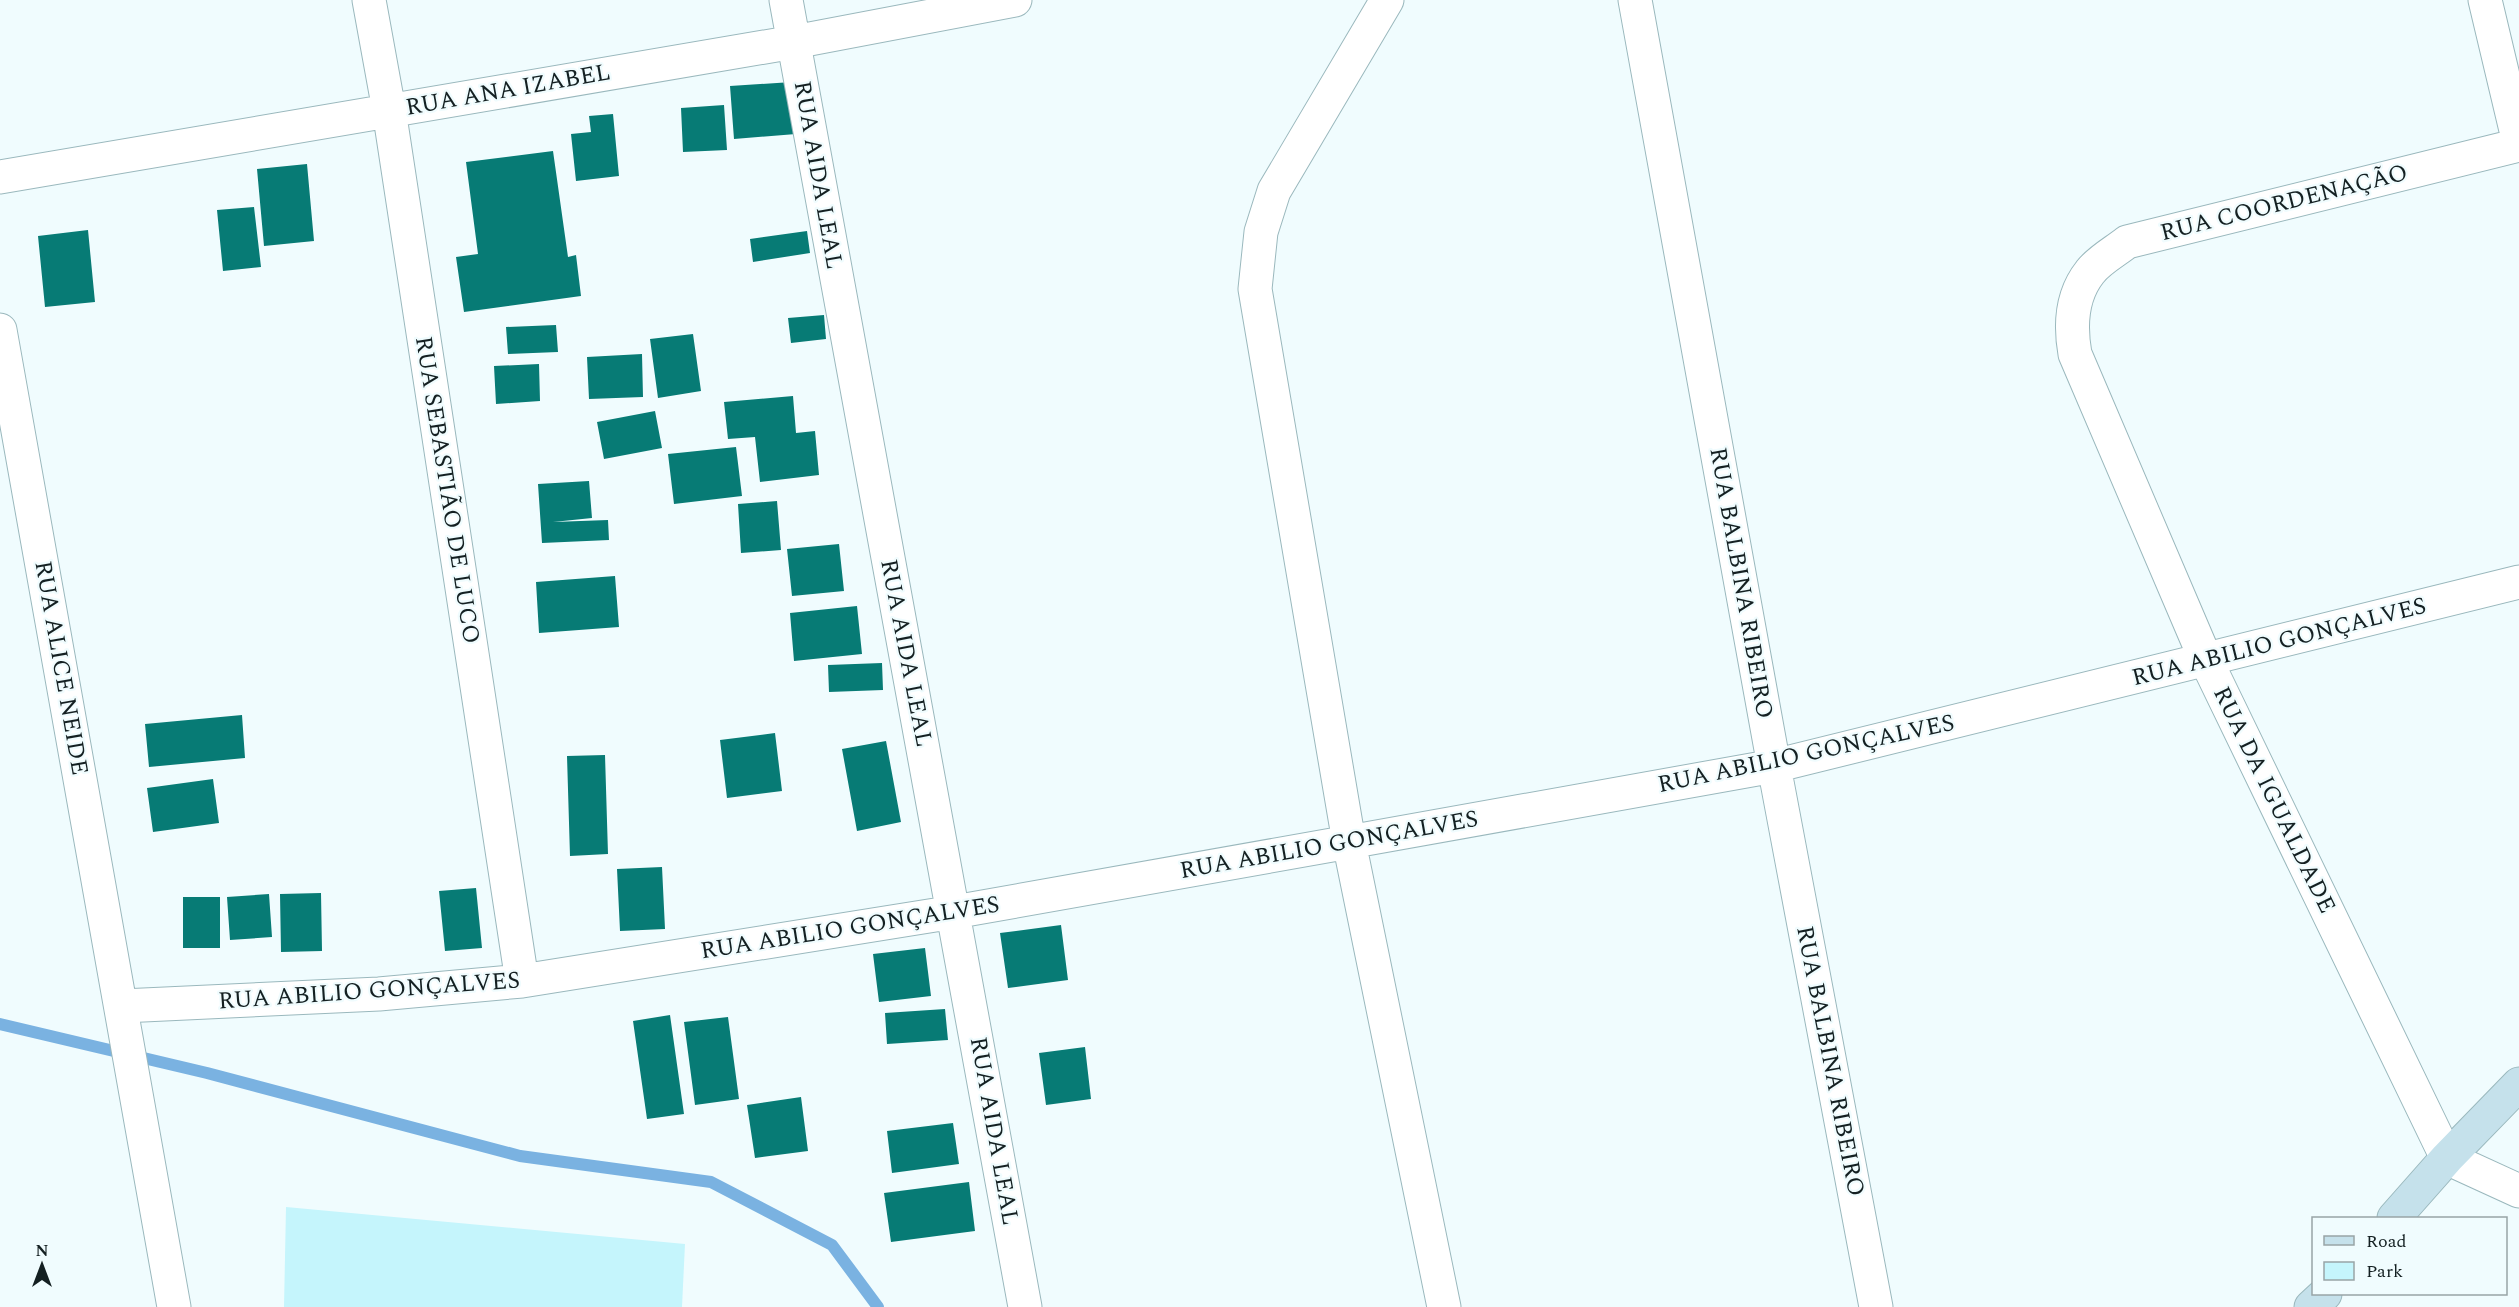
<svg xmlns="http://www.w3.org/2000/svg" width="2519" height="1307" viewBox="0 0 2519 1307" font-family="Spectral,serif">
  <style>
    .green { fill: #c5f5fc }
    .lines { fill: none; stroke-linecap: round; stroke-linejoin: round }
    .stream { stroke: #7ab2e1; stroke-width: 12 }
    .building { fill: #077b75 }
    .street-casing { stroke: #9ab8bd; stroke-width: 35 }
    .secondary-casing { stroke: #9ab8bd; stroke-width: 35 }
    .street { stroke: #fff; stroke-width: 33 }
    .secondary { stroke: #c5e1eb; stroke-width: 33 }
    .labels { text-anchor: middle; dominant-baseline: central; stroke-width: 4.5; stroke-linejoin: round; paint-order: stroke }
    .street-label { font-size: 24px; fill: #142022; stroke: #f0fcfe }
  </style>
  <rect width="100%" height="100%" fill="#f0fcfe"/>
  <!-- green -->
  <path class="green" d="M286 1207 685 1244 682 1307H284Z"/>
  <g class="lines">
    <!-- stream -->
    <path class="stream" d="M0 1024 207 1073 520 1156 711 1182 832 1245 878 1307"/>
  </g>
  <!-- building -->
  <path class="building" d="M792 82 796 134 734 139 730 86Z
    M724 105 727 150 683 152 681 108Z
    M613 114 619 176 576 181 571 134 591 132 589 116Z
    M553 151 568 257 576 255 581 296 464 312 456 257 478 254 466 162Z
    M307 164 314 241 264 246 257 169Z
    M254 207 261 267 223 271 217 210Z
    M88 230 95 302 45 307 38 236Z
    M807 231 810 253 753 262 750 239Z
    M824 315 826 339 791 343 788 318Z
    M556 325 558 352 508 354 506 327Z
    M693 334 701 391 658 398 650 339Z
    M642 354 643 397 589 399 587 357Z
    M539 364 540 401 496 404 494 366Z
    M793 396 796 433 815 431 819 475 760 482 755 437 728 439 724 402Z
    M655 411 662 448 604 459 597 422Z
    M736 447 742 496 674 504 668 454Z
    M589 481 592 518 553 522 608 520 609 540 542 543 538 484Z
    M777 501 781 550 741 553 738 504Z
    M839 544 844 591 792 596 787 549Z
    M615 576 619 627 539 633 536 582Z
    M857 606 862 654 794 661 790 613Z
    M882 663 883 690 829 692 828 665Z
    M242 715 245 758 149 767 145 724Z
    M775 733 782 791 727 798 720 740Z
    M886 741 901 822 857 831 842 749Z
    M605 755 608 854 570 856 567 756Z
    M213 779 219 823 153 832 147 788Z
    M662 867 665 929 620 931 617 869Z
    M476 888 482 948 445 951 439 891Z
    M321 893 322 951 281 952 280 894Z
    M269 894 272 937 230 940 227 897Z
    M183 897H220V948H183Z
    M1061 925 1068 980 1008 988 1000 933Z
    M925 948 931 996 879 1002 873 954Z
    M945 1009 948 1040 887 1044 885 1013Z
    M670 1015 684 1114 647 1119 633 1021Z
    M728 1017 739 1099 695 1105 684 1022Z
    M1085 1047 1091 1099 1046 1105 1039 1053Z
    M801 1097 808 1151 755 1158 747 1105Z
    M953 1123 959 1164 892 1173 887 1131Z
    M969 1182 975 1231 891 1242 884 1193Z"/>
  <g class="lines">
    <!-- street casing -->
    <g class="street-casing">
      <path id="street" d="M369 0 389 110 522 981
        M786 0 1025 1307
        M1387 0 1274 191 1261 232 1255 289 1349 842 1444 1307
        M1635 0 1774 766 1876 1307
        M2485 0 2519 143
        M2519 145 2127 242C2116 251 2099 260 2090 272 2071 296 2070 326 2075 354L2205 658 2447 1158 2519 1191
        M0 177 794 42 1015 0
        M0 330 174 1307
        M122 1006 379 994 522 981 954 912 1349 842 1774 766 2519 582"/>
    </g>
    <!-- secondary casing -->
    <g class="secondary-casing">
      <path id="secondary" d="M2394 1218 2447 1158 2519 1084
        M2311 1307 2325 1294"/>
    </g>
    <!-- street -->
    <use href="#street" class="street"/>
    <!-- secondary -->
    <use href="#secondary" class="secondary"/>
  </g>
  <g class="labels">
    <!-- street labels -->
    <g class="street-label">
      <text transform="translate(508 90) rotate(-10)">RUA ANA IZABEL</text>
      <text transform="translate(818 175) rotate(80)">RUA AIDA LEAL</text>
      <text transform="translate(2284 203) rotate(-14)">RUA COORDENAÇÃO</text>
      <text transform="translate(447 490) rotate(81)">RUA SEBASTIÃO DE LUCO</text>
      <text transform="translate(1741 583) rotate(80)">RUA BALBINA RIBEIRO</text>
      <text transform="translate(2279 642) rotate(-14)">RUA ABILIO GONÇALVES</text>
      <text transform="translate(906 653) rotate(79)">RUA AIDA LEAL</text>
      <text transform="translate(61 668) rotate(80)">RUA ALICE NEIDE</text>
      <text transform="translate(1806 754) rotate(-12)">RUA ABILIO GONÇALVES</text>
      <text transform="translate(2274 800) rotate(64)">RUA DA IGUALDADE</text>
      <text transform="translate(1329 845) rotate(-10)">RUA ABILIO GONÇALVES</text>
      <text transform="translate(850 928) rotate(-9)">RUA ABILIO GONÇALVES</text>
      <text transform="translate(369 991) rotate(-4)">RUA ABILIO GONÇALVES</text>
      <text transform="translate(1830 1061) rotate(79)">RUA BALBINA RIBEIRO</text>
      <text transform="translate(994 1131) rotate(80)">RUA AIDA LEAL</text>
    </g>
  </g>
  <!-- legend -->
  <rect x="2312" y="1217" width="195" height="78" fill="#f0fcfe" stroke="#98a4a6" stroke-width="1.5"/>
  <rect x="2324" y="1236" width="30" height="9" fill="#c5e1eb" stroke="#98a4a6" stroke-width="1.5"/>
  <text x="2366" y="1247" font-size="18" fill="#142022">Road</text>
  <rect x="2324" y="1262" width="30" height="18" fill="#c5f5fc" stroke="#98a4a6" stroke-width="1.5"/>
  <text x="2366" y="1277" font-size="18" fill="#142022">Park</text>
  <!-- north arrow -->
  <g transform="translate(42 1265)" stroke="#f0fcfe" stroke-width="4.5" paint-order="stroke">
  <path d="M0-4.5L10 22L0 15L-10 22Z" fill="#142022"/>
  <text y="-9" font-size="16" font-weight="bold" text-anchor="middle" fill="#142022">N</text>
  </g>
</svg>
